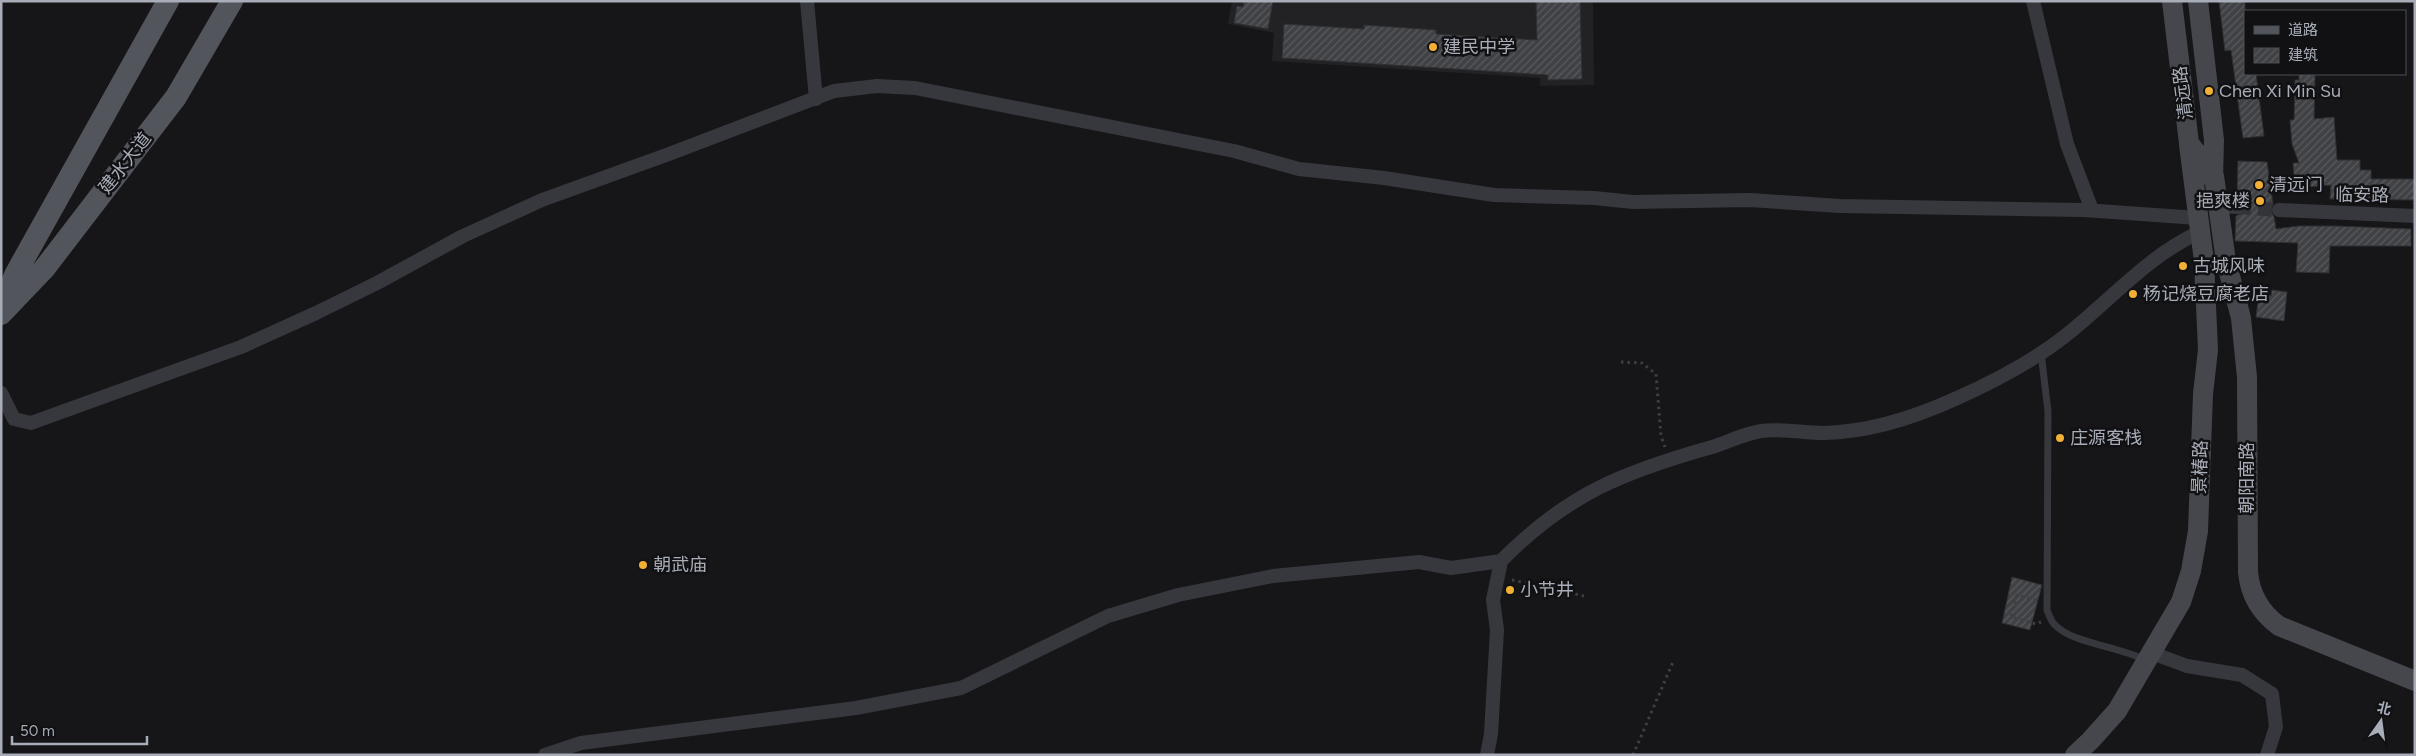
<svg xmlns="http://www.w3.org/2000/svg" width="2416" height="756" viewBox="0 0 2416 756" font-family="Figtree,'Noto Sans SC',sans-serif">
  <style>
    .built { fill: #222225 }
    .building { fill: url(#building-hatch); stroke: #303034 }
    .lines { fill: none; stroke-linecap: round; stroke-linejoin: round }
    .street-tunnel { stroke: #333438; stroke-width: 14; stroke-dasharray: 14 7; stroke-linecap: butt }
    .path { stroke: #3d3f44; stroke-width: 3; stroke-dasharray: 2.5 4; stroke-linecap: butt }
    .lane { stroke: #37383d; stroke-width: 7 }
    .street { stroke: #37383d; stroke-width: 14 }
    .secondary { stroke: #45474d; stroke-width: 20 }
    .primary { stroke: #53555c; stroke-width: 22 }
    .poi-dot { fill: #f2b134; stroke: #111113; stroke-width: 2 }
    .labels { text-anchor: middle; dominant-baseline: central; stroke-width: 5; stroke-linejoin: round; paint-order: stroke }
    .poi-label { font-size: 18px; fill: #a8adb8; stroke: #111113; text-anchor: start }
    .street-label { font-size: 18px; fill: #a8adb8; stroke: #111113 }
  </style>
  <defs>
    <pattern id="building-hatch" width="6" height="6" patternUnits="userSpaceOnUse" patternTransform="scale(1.25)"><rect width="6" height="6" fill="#404145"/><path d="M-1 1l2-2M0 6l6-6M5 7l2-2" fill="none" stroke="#595a5e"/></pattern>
  </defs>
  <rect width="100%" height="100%" fill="#161618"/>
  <!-- built -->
  <path class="built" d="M1232 1H1593L1594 85 1540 86V78L1272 61 1274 33 1228 24Z"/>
  <!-- building -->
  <path class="building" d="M1244 1H1273L1268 29 1234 23 1237 6 1243 7Z
    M1536 1H1580L1582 79 1548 80V75L1282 58 1284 24 1364 29V25L1436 30V34L1537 40Z
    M2219 1H2245V74H2256L2264 136 2243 138 2231 50 2225 51Z
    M2299 74H2315L2314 119 2334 117 2337 160H2360V170H2371V179H2415V200L2330 199 2331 185 2295 188 2293 163H2299L2292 144 2290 120H2294L2295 80H2299Z
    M2238 161 2267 162 2273 204 2270 210 2274 217 2276 229 2298 226H2336L2411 229V246H2330L2329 273 2296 272 2298 243 2235 241 2236 216 2244 212 2246 207 2242 200 2237 198Z
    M2272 290 2287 292 2284 321 2256 317 2259 294 2271 296Z
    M2012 577 2042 585 2030 630 2002 623Z"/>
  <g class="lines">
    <!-- street-tunnel -->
    <path class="street-tunnel" d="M2237 207 2279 210"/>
    <!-- path -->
    <path class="path" d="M1621 362 1642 363 1656 374 1661 436 1665 447
      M1512 580 1584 596
      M2036 600 2017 595 2011 617 2036 624 2041 622
      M1633 755 1673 662"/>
    <!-- lane -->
    <path class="lane" d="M2041 353 2048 411 2047 610C2049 615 2051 621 2054 624 2072 644 2119 646 2145 660"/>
    <!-- street -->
    <path class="street" d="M807 1 816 99
      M2033 1 2067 144 2092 210
      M2218 206 2237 207
      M2279 210 2415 216
      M1 393 14 419 31 423 241 347 316 313 377 283 463 236 542 200 669 154 834 91 877 86 915 88 1234 151 1299 169 1384 178 1494 195 1594 198 1633 202 1750 200 1840 206 2084 210 2198 218
      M2152 653 2187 666 2242 675 2272 694 2276 727 2267 755
      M545 755 581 743 856 708 961 688 1108 616 1178 595 1273 576 1419 562 1451 568 1501 561
      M1487 755 1491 734 1497 630 1493 600 1500 566 1501 561C1567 494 1623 472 1712 447 1728 442 1743 434 1761 431 1782 428 1803 433 1824 433 1870 432 1913 418 1955 399 1993 382 2032 362 2065 336 2110 301 2147 256 2200 232"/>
    <!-- secondary -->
    <path class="secondary" d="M2172 1 2189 143 2214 176 2226 261 2241 318 2247 377 2248 572C2250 595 2260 612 2279 626L2415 681
      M2198 1 2214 140 2213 179
      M2075 755 2090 741 2117 711 2181 602 2191 571 2198 531 2203 394 2208 350 2204 261 2189 145"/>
    <!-- primary -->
    <path class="primary" d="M2 305 16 273 168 1
      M1 314 44 269 176 97 232 1"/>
  </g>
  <!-- markers -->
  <g class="poi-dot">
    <circle cx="1433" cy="47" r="5"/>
    <circle cx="2209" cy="91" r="5"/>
    <circle cx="2259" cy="185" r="5"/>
    <circle cx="2260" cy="201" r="5"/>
    <circle cx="2183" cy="266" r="5"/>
    <circle cx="2133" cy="294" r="5"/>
    <circle cx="2060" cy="438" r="5"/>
    <circle cx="643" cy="565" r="5"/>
    <circle cx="1510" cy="590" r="5"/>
  </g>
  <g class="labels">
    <!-- poi labels -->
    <g class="poi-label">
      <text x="1443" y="47">建民中学</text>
      <text x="2219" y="91">Chen Xi Min Su</text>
      <text x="2269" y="185">清远门</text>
      <text x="2250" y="201" text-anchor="end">挹爽楼</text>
      <text x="2193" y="266">古城风味</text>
      <text x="2143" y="294">杨记烧豆腐老店</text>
      <text x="2070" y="438">庄源客栈</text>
      <text x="653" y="565">朝武庙</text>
      <text x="1520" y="590">小节井</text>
    </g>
    <!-- street labels -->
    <g class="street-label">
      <text transform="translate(2183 93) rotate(-97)">清远路</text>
      <text transform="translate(125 163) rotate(-52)">建水大道</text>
      <text transform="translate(2362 195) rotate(1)">临安路</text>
      <text transform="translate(2200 467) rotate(-88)">景椿路</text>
      <text transform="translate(2247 478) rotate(-90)">朝阳南路</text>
    </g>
  </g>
  <!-- border -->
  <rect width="2416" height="756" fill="none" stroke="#a8adb8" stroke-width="5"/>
  <!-- legend -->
  <rect x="2244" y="10" width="162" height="65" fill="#111113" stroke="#4d4f55"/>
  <rect x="2254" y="26" width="25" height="8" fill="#53555c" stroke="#4d4f55"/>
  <text x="2288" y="35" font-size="15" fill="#a8adb8">道路</text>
  <rect x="2254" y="48" width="25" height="15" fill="url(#building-hatch)" stroke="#4d4f55"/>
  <text x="2288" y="60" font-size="15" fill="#a8adb8">建筑</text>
  <!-- north arrow -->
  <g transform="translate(2381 721) rotate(14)" stroke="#111113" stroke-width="4" paint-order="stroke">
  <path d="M0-4L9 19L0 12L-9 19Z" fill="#a8adb8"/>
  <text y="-8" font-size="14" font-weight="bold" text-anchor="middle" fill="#a8adb8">北</text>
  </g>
  <!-- scale -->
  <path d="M12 736v8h135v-8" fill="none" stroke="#a8adb8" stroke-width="2.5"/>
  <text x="20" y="736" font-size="15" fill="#a8adb8" stroke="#111113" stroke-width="4" paint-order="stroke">50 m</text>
</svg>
